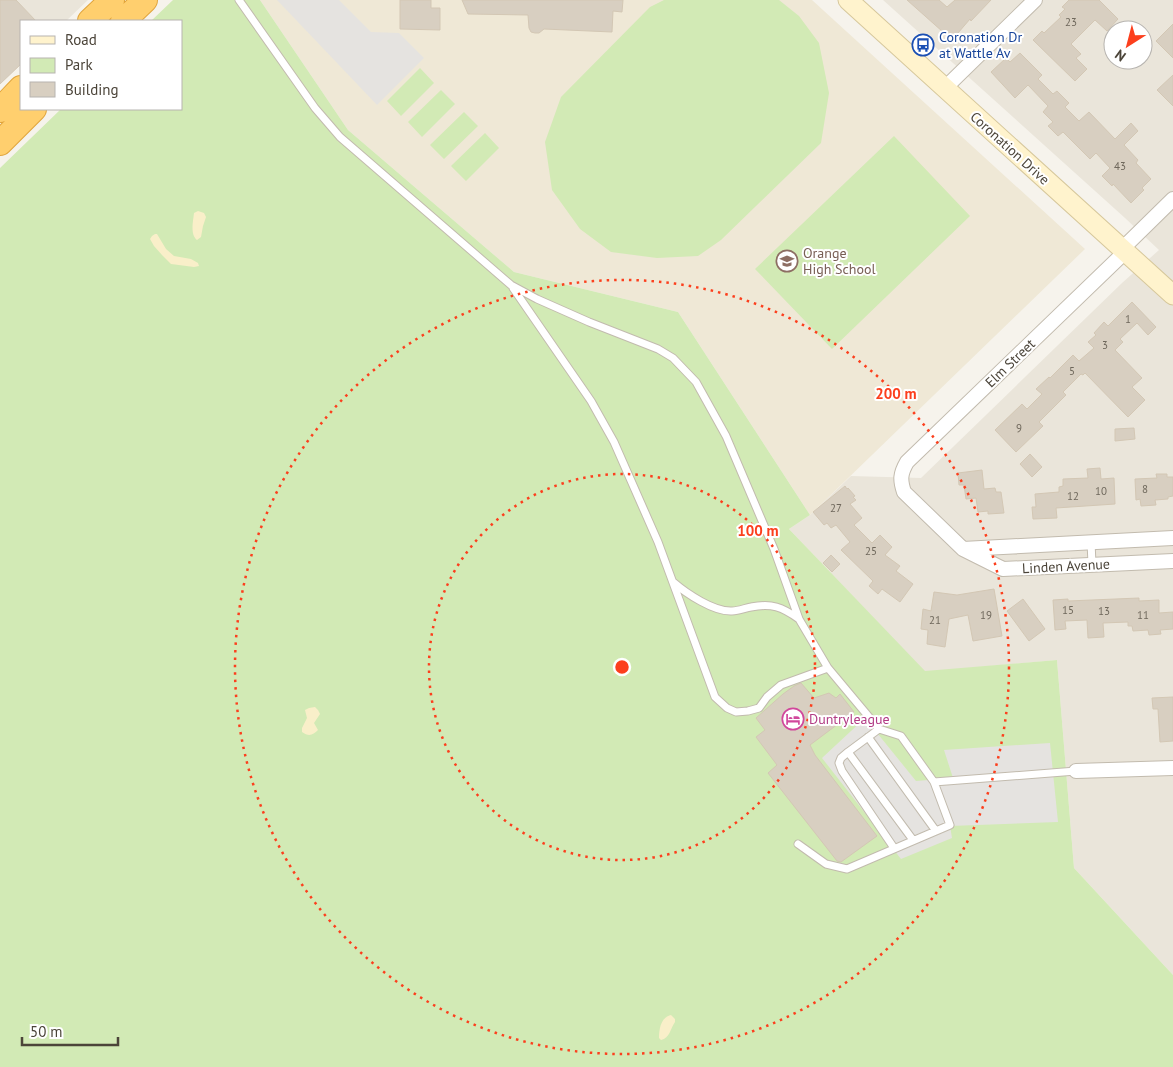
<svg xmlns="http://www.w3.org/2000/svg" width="1173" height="1067" viewBox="0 0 1173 1067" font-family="'PT Sans',sans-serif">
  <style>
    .residential { fill: #eae5da; fill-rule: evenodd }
    .education { fill: #efe8d6 }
    .green { fill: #d2eab5 }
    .sand { fill: #f9efc9 }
    .parking { fill: #e5e3e0 }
    .building { fill: #d8cfc1; stroke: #d3c7b4 }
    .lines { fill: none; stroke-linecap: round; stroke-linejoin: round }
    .lane-casing { stroke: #c2bbae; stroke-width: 9 }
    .street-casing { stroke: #c2bbae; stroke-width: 16 }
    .secondary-casing { stroke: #d6c79b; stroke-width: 21 }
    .highway-casing { stroke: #e0a43c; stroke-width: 26 }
    .lane { stroke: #fff; stroke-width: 7 }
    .street { stroke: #fff; stroke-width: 14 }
    .secondary { stroke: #fff3cd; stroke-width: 19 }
    .highway { stroke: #ffcf6e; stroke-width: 24 }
    .ring { fill: none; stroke: #fc3f1d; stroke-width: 2.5; stroke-dasharray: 2.5 5 }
    .labels { text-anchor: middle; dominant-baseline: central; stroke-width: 4; stroke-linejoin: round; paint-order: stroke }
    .number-label { font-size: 11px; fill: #6e675b }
    .transit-label { font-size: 14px; fill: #164399; stroke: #fff; text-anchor: start }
    .street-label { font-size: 14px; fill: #4b4439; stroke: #fff }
    .education-label { font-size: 14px; fill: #785e54; stroke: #fff; text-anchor: start }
    .hotel-label { font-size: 14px; fill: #b23c85; stroke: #fff; text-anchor: start }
    .centre { fill: #fc3f1d; stroke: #fff; stroke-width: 2.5 }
    .ring-label { font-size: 15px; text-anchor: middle; font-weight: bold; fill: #fc3f1d; stroke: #fff; stroke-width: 4; stroke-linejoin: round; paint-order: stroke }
  </style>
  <rect width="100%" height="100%" fill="#f6f3ec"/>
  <!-- residential -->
  <path class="residential" d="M16 0H88L66 21H36Z
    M883 0H1173V975L1074 868 1057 660 925 672 789 529 810 515 851 476 921 478 1122 283 1159 250 1125 218ZM1113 30H1143V60H1113Z"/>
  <!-- education -->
  <path class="education" d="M260 0H812L1085 249 810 515 678 312 514 272 348 130Z"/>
  <!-- green -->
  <path class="green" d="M173 0H260L348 130 514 272 678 312 810 515 789 529 925 671 1057 660 1074 868 1173 975V1067H0V168L61 109H181V21H151Z
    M664 0H779L799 16 819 43 829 93 821 143 721 240 698 256 657 258 611 252 580 229 552 190 545 142 561 97 650 7Z
    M420 68 434 83 401 116 387 101Z
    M441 90 455 104 422 137 408 122Z
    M464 112 478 126 444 159 430 145Z
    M485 133 499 148 466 181 451 166Z
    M894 136 970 216 832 349 755 269Z"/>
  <!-- sand -->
  <path class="sand" d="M198 211 204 213 206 217 203 226 201 237 197 240C190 234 193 222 194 213Z
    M155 234H157L166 249 174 256 191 259 198 263 199 266 194 267 171 264 162 255 154 246 150 239 152 236Z
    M315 707 318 710 320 714 314 723 318 730C313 735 309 737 302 732V728L307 718 305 710 309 708Z
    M671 1015 675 1019V1022C670 1029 670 1038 661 1040L659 1038C659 1029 661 1017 671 1015Z"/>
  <!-- parking -->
  <path class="parking" d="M277 0H339L371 32 399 33 424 58 377 105Z
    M865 718 916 781 953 778 944 750 1050 743 1058 822 950 826 952 838 901 859 822 758Z"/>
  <!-- building -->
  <path class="building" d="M0 0H16L36 21H21V64L0 84Z
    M400 0H431V8H440V30L400 29Z
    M462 0H623L622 12 613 11 612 32 544 29 539 33H535L531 32 529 28 528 15 468 14Z
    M907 0H939L947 7 955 0H991L971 21 970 19 952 40Z
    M1069 0H1099L1118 19 1107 31 1095 20 1071 44 1081 54 1076 58 1087 69 1075 81 1033 40 1042 31 1044 33 1061 17 1059 15 1065 9 1062 7Z
    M1173 24V58L1156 41Z
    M1020 53 1042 75 1038 79 1053 94 1057 91 1069 103 1065 107 1079 121 1089 112 1115 139 1131 123 1138 131 1124 145 1138 160 1136 163 1151 179 1142 188 1144 190 1131 203 1113 184 1112 186 1102 176 1110 168 1096 153 1090 159 1063 132 1058 136 1048 126 1053 122 1043 112 1048 106 1028 85 1015 98 991 72 1006 58 1010 62Z
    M1173 75V106L1157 90Z
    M1132 302 1156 327 1148 335 1137 323 1120 339 1123 342 1115 350 1142 378 1132 387 1145 400 1128 417 1085 373 1083 375 1081 374 1063 392 1066 395 1039 422 1043 426 1016 452 995 430 1022 404 1027 409 1042 394 1036 389 1049 377 1050 378 1073 355 1079 361 1094 348 1088 342 1096 335 1094 333 1104 322 1108 326Z
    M1134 428 1135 439 1115 441V429Z
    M1030 454 1042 467 1032 477 1020 464Z
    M1100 468 1101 479 1114 478 1115 504 1056 508 1057 518 1033 519 1032 507H1036L1035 494 1059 492V487L1063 486V479L1088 478 1087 469Z
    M982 470 984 489 995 488 996 492H1001L1004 513 988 514V511L978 512 976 498 966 499 964 485H959L958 473Z
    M1156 474H1167V477H1173V496L1168 497V499L1155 500 1156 505 1141 506 1140 499 1136 500 1135 479 1157 478Z
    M845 486 847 489 848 488 855 496 853 497 856 500 850 504 862 518 854 525 872 543 880 535 892 547 885 555 900 566 896 571 913 584 900 602 882 589 878 594 869 586 873 581 841 550 850 542 836 525 831 528 827 523 824 525 813 512Z
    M831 555 840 564 832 572 823 563Z
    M994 589 1002 636 973 641 968 615 949 619 945 647 927 644 928 630 921 629 923 609 931 611 934 592 957 595Z
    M1139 598V601L1159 600V613L1173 612V629L1160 630 1161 634 1149 635 1148 630 1133 631 1132 626H1128V622L1103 623 1104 637 1088 638 1087 620 1065 621 1066 629 1055 630 1053 600 1068 599V601Z
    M1023 599 1045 629 1029 641 1007 611Z
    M801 683 814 698 829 693 836 698 840 694 854 712 810 745 815 755 877 836 841 862 837 861 768 773 777 765 756 737 765 730 756 718 783 694 794 686Z
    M1173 697V741L1160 742 1158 709H1153L1152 698Z"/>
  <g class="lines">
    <!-- lane casing -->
    <g class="lane-casing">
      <path id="lane" d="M239 0 315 108 340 137 511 285 537 299 589 322 658 349 673 358 696 382 726 436 774 549 799 619 828 668 879 729 901 736 934 782 950 825 847 869 826 864 798 844
        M513 288 591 401 614 442 658 542 715 697 727 708 736 712 748 711 759 708 767 697 781 685 828 668
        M1091 542 1092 564
        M673 582C687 594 714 612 732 611 739 611 745 608 751 607 772 603 782 607 799 619
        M879 729 848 752 913 840
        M868 737 936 831
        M848 752 841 758 839 763 842 771 894 848
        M934 782 1076 771"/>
    </g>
    <!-- street casing -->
    <g class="street-casing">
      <path id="street" d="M945 88 1035 0
        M1122 249 1173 199
        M1125 252 907 462C900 474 900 480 904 492L963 549 1003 569 1173 561
        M963 549 1173 538
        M1076 771 1173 768"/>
    </g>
    <!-- secondary casing -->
    <g class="secondary-casing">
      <path id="secondary" d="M848 0 1173 295"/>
    </g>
    <!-- highway casing -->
    <g class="highway-casing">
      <path id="highway" d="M90 21 112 0
        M123 21 145 0
        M0 110 21 88
        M0 143 34 109"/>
    </g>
    <!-- lane -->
    <use href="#lane" class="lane"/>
    <!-- street -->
    <use href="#street" class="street"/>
    <!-- secondary -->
    <use href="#secondary" class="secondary"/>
    <!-- highway -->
    <use href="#highway" class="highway"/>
  </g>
  <!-- distance rings -->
  <g class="ring">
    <circle cx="622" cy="667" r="193"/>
    <circle cx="622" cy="667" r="387"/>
  </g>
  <!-- icons -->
  <defs>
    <g id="bus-ring" transform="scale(1.125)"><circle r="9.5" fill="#fff" stroke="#1a4fb4" stroke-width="1.5"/><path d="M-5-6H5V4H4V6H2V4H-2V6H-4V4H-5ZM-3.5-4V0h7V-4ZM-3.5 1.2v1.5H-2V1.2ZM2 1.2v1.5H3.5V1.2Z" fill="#1a4fb4"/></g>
    <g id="school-ring" transform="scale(1.125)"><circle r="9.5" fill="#fff" stroke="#8d6e63" stroke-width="1.5"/><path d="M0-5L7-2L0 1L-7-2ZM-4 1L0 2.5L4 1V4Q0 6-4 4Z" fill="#8d6e63"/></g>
    <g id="hotel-ring" transform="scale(1.125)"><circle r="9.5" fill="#fff" stroke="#d1479c" stroke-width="1.5"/><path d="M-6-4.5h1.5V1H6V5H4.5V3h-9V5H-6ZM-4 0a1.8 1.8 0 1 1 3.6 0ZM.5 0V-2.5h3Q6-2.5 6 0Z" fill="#d1479c"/></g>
  </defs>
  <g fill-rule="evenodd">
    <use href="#bus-ring" x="923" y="45"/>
    <use href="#school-ring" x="787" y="261"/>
    <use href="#hotel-ring" x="793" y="719"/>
  </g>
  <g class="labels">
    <!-- number labels -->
    <g class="number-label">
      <text x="1071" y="22">23</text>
      <text x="1120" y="166">43</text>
      <text x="1128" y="319">1</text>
      <text x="1105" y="345">3</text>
      <text x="1072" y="371">5</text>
      <text x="1019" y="428">9</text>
      <text x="1145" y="489">8</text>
      <text x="1101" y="491">10</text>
      <text x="1073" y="496">12</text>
      <text x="836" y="508">27</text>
      <text x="871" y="551">25</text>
      <text x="1068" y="610">15</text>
      <text x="1104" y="611">13</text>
      <text x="986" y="615">19</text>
      <text x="1143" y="615">11</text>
      <text x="935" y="620">21</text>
    </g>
    <!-- transit labels -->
    <g class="transit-label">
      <text x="939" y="37">Coronation Dr<tspan x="939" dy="16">at Wattle Av</tspan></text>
    </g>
    <!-- street labels -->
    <g class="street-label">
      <text transform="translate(1010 148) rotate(42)">Coronation Drive</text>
      <text transform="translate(1010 363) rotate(-44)">Elm Street</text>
      <text transform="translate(1066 566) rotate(-3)">Linden Avenue</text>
    </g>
    <!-- education labels -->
    <g class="education-label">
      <text x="803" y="253">Orange<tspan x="803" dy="16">High School</tspan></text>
    </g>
    <!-- hotel labels -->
    <g class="hotel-label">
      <text x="809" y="719">Duntryleague</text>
    </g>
  </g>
  <circle cx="622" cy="667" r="8" class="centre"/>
  <g class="ring-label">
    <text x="896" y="399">200 m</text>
    <text x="758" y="536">100 m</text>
  </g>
  <!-- legend -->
  <rect x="20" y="20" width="162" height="90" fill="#ffffff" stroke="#b7b4b0"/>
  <rect x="30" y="36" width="25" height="8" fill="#fff3cd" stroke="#b7b4b0"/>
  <text x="65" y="45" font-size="15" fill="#4b4439">Road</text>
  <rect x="30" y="58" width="25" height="15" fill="#d2eab5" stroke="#b7b4b0"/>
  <text x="65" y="70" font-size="15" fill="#4b4439">Park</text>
  <rect x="30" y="82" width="25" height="15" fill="#d8cfc1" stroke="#b7b4b0"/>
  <text x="65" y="95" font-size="15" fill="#4b4439">Building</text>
  <!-- north arrow -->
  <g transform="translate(1128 45) rotate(216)"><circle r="24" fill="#ffffff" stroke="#b7b4b0"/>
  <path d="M0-4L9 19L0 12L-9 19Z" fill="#fc3f1d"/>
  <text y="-8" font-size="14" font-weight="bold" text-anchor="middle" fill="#4b4439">N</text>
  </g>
  <!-- scale -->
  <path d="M22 1037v8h96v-8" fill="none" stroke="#4b4439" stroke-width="2.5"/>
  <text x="30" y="1037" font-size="15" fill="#4b4439" stroke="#ffffff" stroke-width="4" paint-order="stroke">50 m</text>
</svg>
